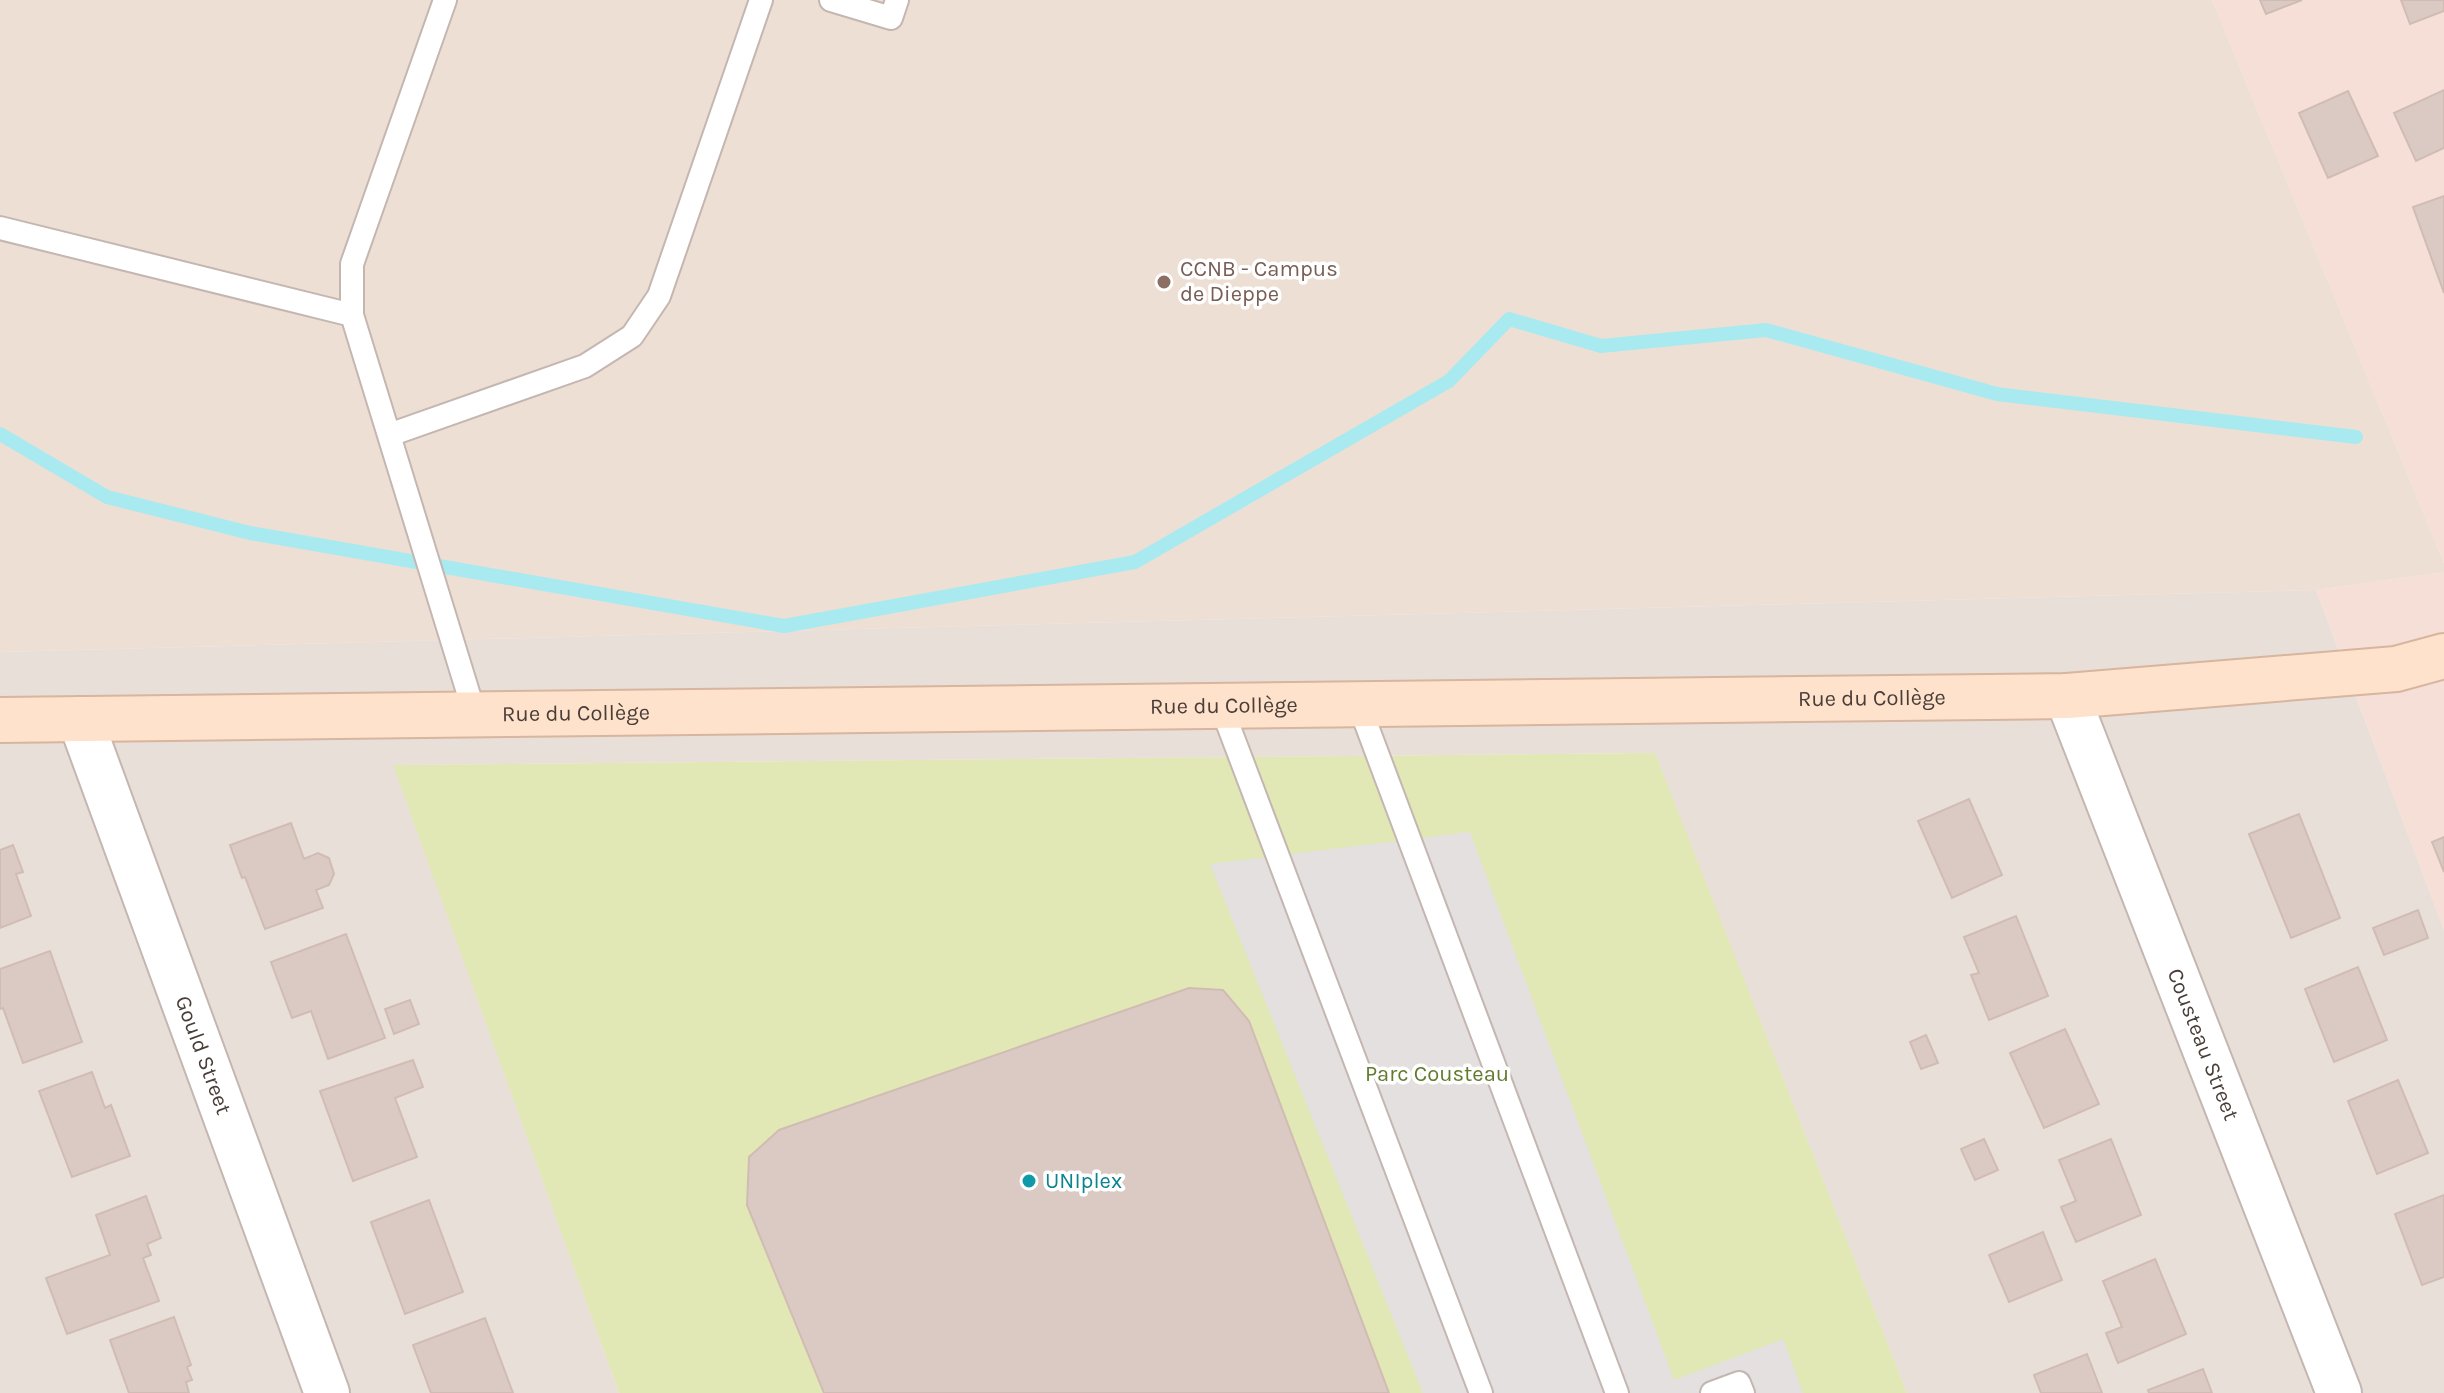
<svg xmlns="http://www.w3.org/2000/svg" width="2444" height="1393" viewBox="0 0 2444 1393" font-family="Karla,sans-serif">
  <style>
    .residential { fill: #e9dfd9 }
    .commercial { fill: #f6dfd7 }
    .education { fill: #eedfd5 }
    .green { fill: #e1e8b5 }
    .parking { fill: #e4e0df }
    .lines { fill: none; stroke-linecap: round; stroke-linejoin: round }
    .stream { stroke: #a9eaf0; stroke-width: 14 }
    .building { fill: #dacac3; stroke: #d1bcb3; stroke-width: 2 }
    .lane-casing { stroke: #c4b6b0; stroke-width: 26 }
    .street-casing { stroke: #c4b6b0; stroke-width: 48 }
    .secondary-casing { stroke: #d7b59e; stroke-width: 48 }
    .lane { stroke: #fff; stroke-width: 22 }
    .street { stroke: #fff; stroke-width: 44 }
    .secondary { stroke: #fee2cc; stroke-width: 44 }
    .education-dot { fill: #8d6e63; stroke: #fff; stroke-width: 3 }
    .culture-dot { fill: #0f9aa8; stroke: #fff; stroke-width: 3 }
    .labels { text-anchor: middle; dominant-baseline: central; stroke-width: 7; stroke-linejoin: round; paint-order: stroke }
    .education-label { font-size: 22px; fill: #785e54; stroke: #fff; text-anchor: start }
    .street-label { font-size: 22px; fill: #493d38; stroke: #fff }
    .park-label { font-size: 22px; fill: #637b2c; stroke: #fff }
    .culture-label { font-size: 22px; fill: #0d838f; stroke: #fff; text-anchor: start }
  </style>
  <rect width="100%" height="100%" fill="#f5efeb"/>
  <!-- residential -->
  <path class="residential" d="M2316 590 2444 930V1393H1907L1654 753 394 765 619 1393H0V652Z"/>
  <!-- commercial -->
  <path class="commercial" d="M2212 0H2444V563Z
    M2444 572V930L2316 590Z"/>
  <!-- education -->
  <path class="education" d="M0 0H2212L2444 563V572L2316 590 0 652Z"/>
  <!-- green -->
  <path class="green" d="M1655 753 1907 1393H619L393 765Z"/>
  <!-- parking -->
  <path class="parking" d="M1470 832 1674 1380 1783 1339 1803 1393H1423L1210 864Z"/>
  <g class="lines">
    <!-- stream -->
    <path class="stream" d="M0 434 107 497 250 533 784 626 1135 562 1449 381 1509 319 1601 346 1766 330 1997 394 2356 437"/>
  </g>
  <!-- building -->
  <path class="building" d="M2260 0H2302L2266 14Z
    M2401 0H2444V11L2410 24Z
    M2444 90V148L2416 161 2394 113Z
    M2348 91 2378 156 2328 178 2299 113Z
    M2444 196V293L2413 207Z
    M1969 799 2002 875 1952 898 1918 821Z
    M2299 814 2340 918 2291 938 2249 834Z
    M291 823 304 859 318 853 329 858 334 874 329 885 316 890 323 908 265 929 245 877 242 878 230 845Z
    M2444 837V872L2432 842Z
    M13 845 23 872 16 874 31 916 0 928V850Z
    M2418 910 2428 938 2384 955 2373 928Z
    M2016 916 2048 996 1989 1020 1971 975 1979 973 1964 937Z
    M346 934 385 1038 328 1059 311 1011 292 1018 271 962Z
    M50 951 82 1042 23 1063 3 1008 0 1009V969Z
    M2358 967 2387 1040 2334 1062 2305 989Z
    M1189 988 1223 990 1249 1021 1389 1393H824L747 1205 749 1157 779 1130Z
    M410 1000 419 1024 394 1034 385 1009Z
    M2065 1029 2099 1104 2044 1128 2010 1053Z
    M1926 1035 1938 1063 1921 1069 1910 1042Z
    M413 1060 423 1087 395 1098 417 1157 353 1181 320 1091Z
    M92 1072 105 1108 111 1105 130 1156 72 1177 39 1091Z
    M2398 1080 2428 1153 2377 1174 2348 1101Z
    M1984 1139 1998 1170 1975 1180 1961 1149Z
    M2111 1139 2141 1215 2076 1242 2061 1207 2076 1201 2059 1160Z
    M2444 1195V1277L2422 1285 2395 1214Z
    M146 1196 161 1238 147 1244 151 1255 143 1258 159 1301 67 1334 46 1278 110 1255 96 1215Z
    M429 1200 463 1292 405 1314 371 1222Z
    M2043 1232 2062 1280 2009 1302 1989 1255Z
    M2155 1259 2186 1334 2118 1363 2106 1333 2122 1327 2103 1281Z
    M174 1317 191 1365 187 1367 192 1380 186 1382 189 1393H129L110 1340Z
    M485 1318 513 1393H431L413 1345Z
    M2087 1354 2102 1393H2041L2034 1375Z
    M2203 1369 2212 1393H2149L2148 1390Z"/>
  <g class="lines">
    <!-- lane casing -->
    <g class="lane-casing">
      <path id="lane" d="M445 0 352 264V315L475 715
        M831 0 891 18 897 0
        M0 228 352 315
        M389 435 585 366 632 336 659 296 761 0
        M1359 705 1617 1393
        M1221 706 1481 1393
        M1712 1393 1739 1383 1743 1393"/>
    </g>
    <!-- street casing -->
    <g class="street-casing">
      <g id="street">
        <path id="s1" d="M2067 696 2339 1393"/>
        <path id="s2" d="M80 719 327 1393"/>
      </g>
    </g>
    <!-- secondary casing -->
    <g class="secondary-casing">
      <g id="secondary">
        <path id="s3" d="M0 720 2067 696 2396 669 2444 656"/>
      </g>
    </g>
    <!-- lane -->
    <use href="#lane" class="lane"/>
    <!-- street -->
    <use href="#street" class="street"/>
    <!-- secondary -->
    <use href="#secondary" class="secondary"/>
  </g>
  <!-- markers -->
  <circle class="education-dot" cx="1164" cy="282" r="8"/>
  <circle class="culture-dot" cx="1029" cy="1181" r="8"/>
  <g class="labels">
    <!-- education labels -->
    <g class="education-label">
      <text x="1180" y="269">CCNB - Campus<tspan x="1180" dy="25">de Dieppe</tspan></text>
    </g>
    <!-- street labels -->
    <g class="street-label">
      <text stroke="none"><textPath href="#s3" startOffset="1872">Rue du Collège</textPath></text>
      <text stroke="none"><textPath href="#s3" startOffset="1224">Rue du Collège</textPath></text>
      <text stroke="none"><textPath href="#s3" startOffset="576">Rue du Collège</textPath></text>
      <text stroke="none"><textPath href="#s1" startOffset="374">Cousteau Street</textPath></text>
      <text stroke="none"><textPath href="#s2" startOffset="358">Gould Street</textPath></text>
    </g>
    <!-- park labels -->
    <g class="park-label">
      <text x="1437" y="1074">Parc Cousteau</text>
    </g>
    <!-- culture labels -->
    <g class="culture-label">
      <text x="1045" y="1181">UNIplex</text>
    </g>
  </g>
</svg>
